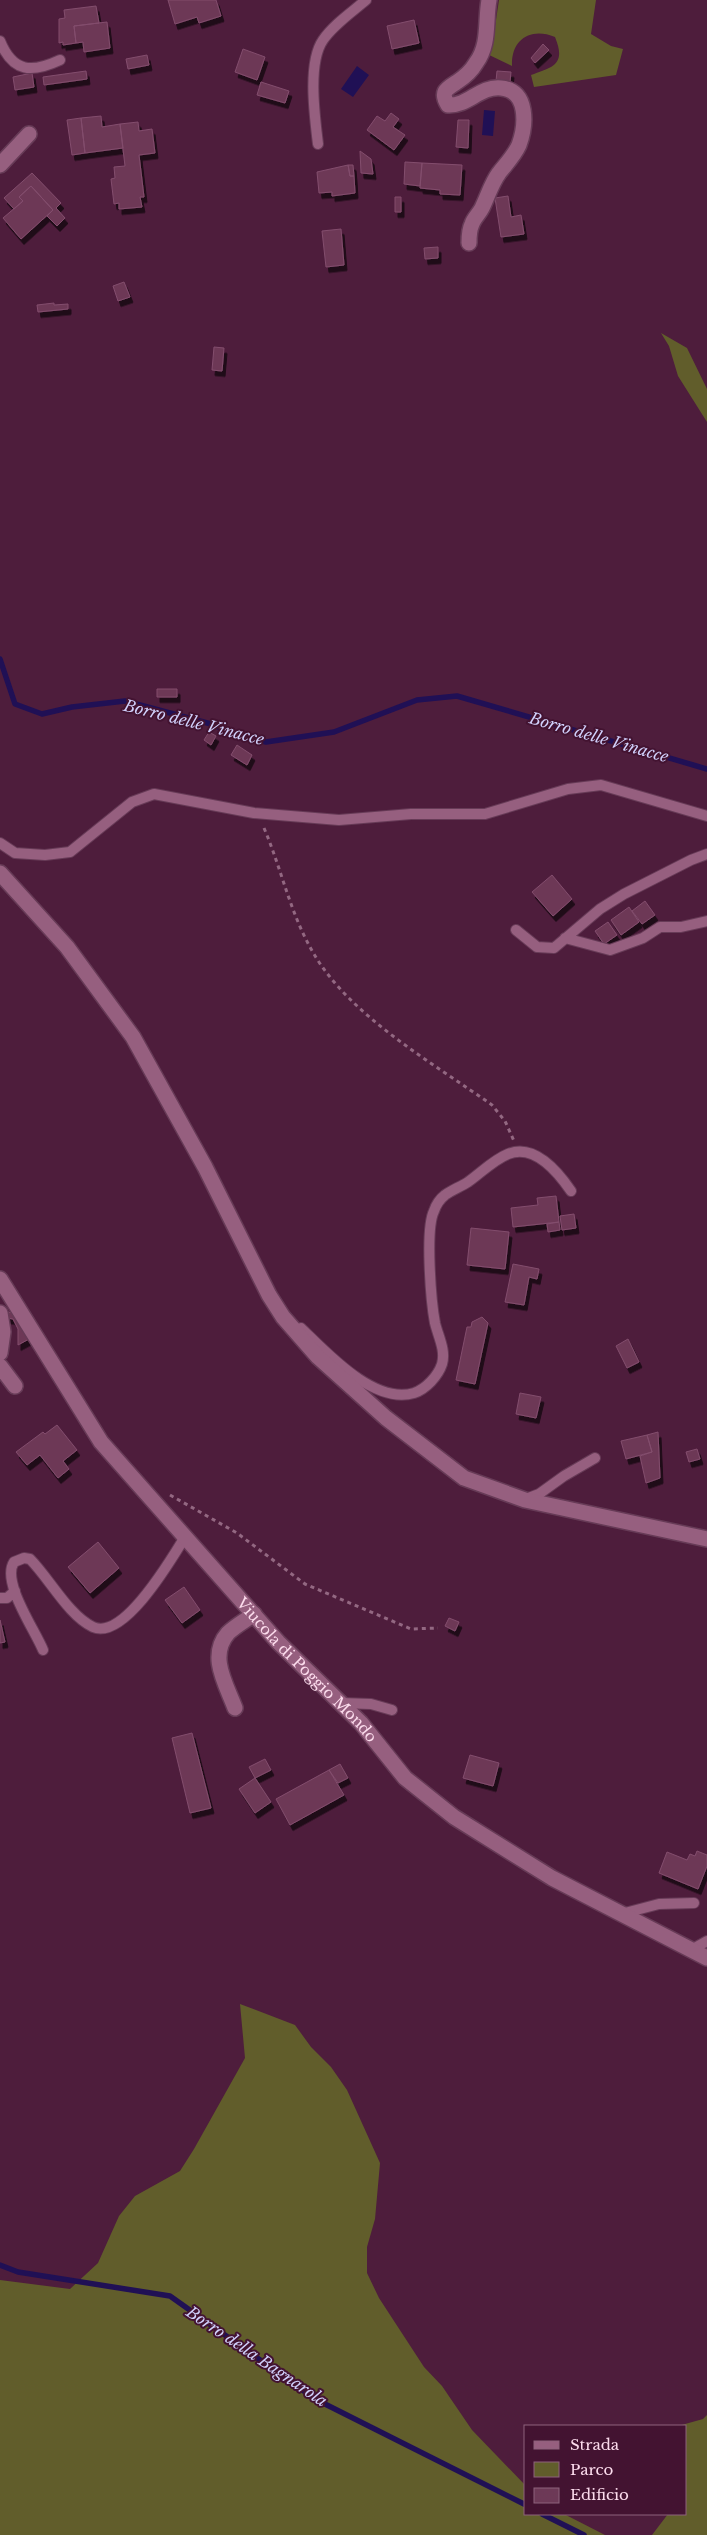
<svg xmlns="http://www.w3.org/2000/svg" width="707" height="2535" viewBox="0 0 707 2535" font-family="'Libre Baskerville',serif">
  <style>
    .green { fill: #615d2b }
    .water { fill: #201055 }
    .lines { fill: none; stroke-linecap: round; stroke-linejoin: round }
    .stream { stroke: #201055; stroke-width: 5.5 }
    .building { fill: #6d3957; stroke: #834d6d; filter: url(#shadow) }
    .service-casing { stroke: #673b57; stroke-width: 12 }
    .minor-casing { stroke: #673b57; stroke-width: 18 }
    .path { stroke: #936882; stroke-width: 3; stroke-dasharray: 4 4; stroke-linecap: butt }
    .service { stroke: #965f7f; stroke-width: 10 }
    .minor { stroke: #965f7f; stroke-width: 15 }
    .labels { text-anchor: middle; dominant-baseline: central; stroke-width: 4; stroke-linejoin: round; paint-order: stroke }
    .street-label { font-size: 15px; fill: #fcdced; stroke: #431331 }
    .water-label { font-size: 16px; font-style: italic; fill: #d0d0fb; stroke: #431331 }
  </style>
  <defs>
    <filter id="shadow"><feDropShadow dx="3" dy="5.5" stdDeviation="0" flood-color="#0009"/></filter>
  </defs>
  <rect width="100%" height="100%" fill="#4e1d3c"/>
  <!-- green -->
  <path class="green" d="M499 0H596L591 34 611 46 623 49 616 75 534 87 531 75C554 67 566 64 555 37 531 27 511 39 512 66L485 53 492 46Z
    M661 333 687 348 707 389V422L678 376 669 346Z
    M240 2004 295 2025 311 2047 331 2067 347 2090 380 2163 375 2219 367 2247V2273L379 2298 424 2367 442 2386 472 2430 526 2486V2514H564L605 2535H0V2280L70 2289 98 2263 119 2216 135 2196 180 2171 194 2149 245 2058Z
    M707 2415V2535H652L668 2514H686V2426H678L703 2419Z"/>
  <!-- water -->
  <path class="water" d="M357 66 369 75 353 97 341 89Z
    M484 110 495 111 493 136 482 135Z"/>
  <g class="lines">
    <!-- stream -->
    <path class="stream" d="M0 659 15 704 42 714 72 707 125 701 211 724 237 735 266 742 334 732 417 700 457 696 707 769
      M0 2265 18 2272 170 2296 315 2399 526 2505
      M542 2514 584 2535"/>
  </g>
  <!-- building -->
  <path class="building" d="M168 0H216L221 16 199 23 197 17 175 24Z
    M96 6 99 23 74 26 76 43 63 45V42L59 43V19L65 18 64 10Z
    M414 20 419 43 392 49 387 26Z
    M107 22 110 48 84 52 83 42 76 43 74 26Z
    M543 44 549 50 535 63 531 58Z
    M243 49 265 57 257 80 235 72Z
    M147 55 149 65 128 69 126 59Z
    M86 71 87 79 44 85 43 77Z
    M497 71 511 72 510 82 496 81Z
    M32 73 34 87 15 90 13 77Z
    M261 82 289 91 285 103 257 95Z
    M391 113 399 119 393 127 405 135 394 150 367 130 377 116 385 121Z
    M101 116 102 127 120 124 123 148 85 153 81 118Z
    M81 118 85 153 72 155 67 120Z
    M458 120H469L468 148 456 147Z
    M138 122 139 131 152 129 155 153 139 155 144 197H140L142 207 119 209V203L114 204 111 179 115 178 114 167 125 166 120 124Z
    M360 151 371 159 373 174 361 173Z
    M405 162 422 163 420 186 404 184Z
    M422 163 462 165 460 195 440 194V190L420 188Z
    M348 165 350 176H354L355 193 332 196V192L319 193 317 172Z
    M348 165H353L354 176H350Z
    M32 173 61 203 56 208 65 218 57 226 47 216 53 210 31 186 19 197 23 201 14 209 4 198Z
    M31 186 53 210 21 239 3 218 23 201 19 197Z
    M508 196 511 217 521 215 524 234 501 237 495 198Z
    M395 197H401V212H395Z
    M341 229 344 265 326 267 322 231Z
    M438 247V258L425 259 424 248Z
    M124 282 130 297 118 301 113 286Z
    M54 303V305L68 304V309L38 312 37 305Z
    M214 347 224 348 222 371 212 370Z
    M157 689H177V697H157Z
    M209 732 216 736 211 745 204 740Z
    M237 745 252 755 247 765 231 755Z
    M552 875 572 899 553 916 532 892Z
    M645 901 655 915 642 924 632 911Z
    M629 907 639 922 621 935 611 920Z
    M608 922 617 935 604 944 595 931Z
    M556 1196 559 1222 513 1227 511 1208 538 1205 537 1198Z
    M574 1214 576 1228 562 1230 560 1216Z
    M559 1222 560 1230 548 1232 547 1224Z
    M471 1228 509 1232 505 1269 467 1265Z
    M513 1264 539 1269 537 1279 529 1277 524 1305 505 1302Z
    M7 1312 15 1313 29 1339 18 1345V1329L13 1319 7 1318Z
    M482 1317 488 1323 475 1384 456 1380 467 1327H471L472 1322Z
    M628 1339 639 1362 627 1368 616 1346Z
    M520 1393 541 1397 536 1418 516 1414Z
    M57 1425 77 1450 63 1461 69 1469 58 1478 40 1455 27 1465 16 1452 43 1432 45 1434Z
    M658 1432 660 1478 646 1483 640 1456 652 1452 647 1435Z
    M647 1435 652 1452 626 1459 621 1441Z
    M697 1449 700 1459 689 1462 686 1452Z
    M98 1542 119 1568 90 1593 68 1567Z
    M184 1587 200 1610 182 1623 165 1600Z
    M449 1618 459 1622 455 1631 445 1626Z
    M0 1620 5 1642 0 1643Z
    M192 1733 211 1808 190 1813 172 1738Z
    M470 1755 499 1763 493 1786 463 1778Z
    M265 1759 271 1770 255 1778 249 1767Z
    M340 1764 348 1778 338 1783 329 1770Z
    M329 1770 344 1795 290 1825 276 1799Z
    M255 1778 271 1802 255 1813 239 1789Z
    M697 1851 707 1855V1866L698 1889 659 1873 667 1852 687 1860 690 1854 695 1856Z"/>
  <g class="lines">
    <!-- service casing -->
    <g class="service-casing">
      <path id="service" d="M0 41C13 73 32 73 60 60
        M318 144C315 118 307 63 323 40 333 25 352 12 366 0
        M0 843 15 853 45 855 70 852 132 802 154 794 254 813 339 820 411 814H485L568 789 601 785 707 816
        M516 930 537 947 554 948 600 909 624 894 691 860 707 854
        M565 938 610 950 643 938 660 927H681L707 921
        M301 1328C327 1353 374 1405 414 1393 426 1389 438 1376 442 1364 446 1350 438 1336 435 1323 431 1302 425 1229 434 1211 436 1205 440 1199 445 1195 452 1190 460 1187 468 1182 481 1173 493 1160 508 1154 535 1143 558 1172 571 1191
        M526 1499 539 1494 564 1476 595 1458
        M0 1598H7L15 1591
        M43 1650C35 1630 1 1582 14 1562L24 1558 30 1559C49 1578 69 1616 93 1627 124 1641 172 1558 185 1537
        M341 1703 371 1704 392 1710
        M621 1914 659 1904 694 1903
        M691 1950 707 1941"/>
    </g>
    <!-- minor casing -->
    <g class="minor-casing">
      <g id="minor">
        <path d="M0 165 29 134"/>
        <path d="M469 243C469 237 469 230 472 224 474 218 479 214 482 208 488 196 491 184 499 173 506 164 514 156 519 145 526 126 529 90 501 88 479 86 469 106 448 105 440 92 446 89 457 82 463 78 472 70 476 63 490 44 485 22 489 0"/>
        <path d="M0 873 67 947 133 1037 205 1167 269 1295 283 1317 318 1357 386 1418 464 1478 525 1500 707 1539"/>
        <path id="s1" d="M0 1279 101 1442 278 1642 361 1723 405 1778 454 1817 552 1878 707 1958"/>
        <path d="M0 1313 3 1332 0 1353"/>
        <path d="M0 1366 15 1386"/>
        <path d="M235 1708C226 1684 208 1656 228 1633 235 1626 246 1620 254 1614"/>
      </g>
    </g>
    <!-- path -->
    <path class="path" d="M264 828C282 870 290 914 314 954 350 1016 434 1064 492 1105L505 1121 514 1141
      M170 1495 237 1533 305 1584 411 1629 438 1628"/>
    <!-- service -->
    <use href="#service" class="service"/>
    <!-- minor -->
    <use href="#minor" class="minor"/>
  </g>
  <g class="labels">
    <!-- street labels -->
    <g class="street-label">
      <text stroke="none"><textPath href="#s1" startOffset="499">Viucola di Poggio Mondo</textPath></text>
    </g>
    <!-- water labels -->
    <g class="water-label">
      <text transform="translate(194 722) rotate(14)">Borro delle Vinacce</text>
      <text transform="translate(599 737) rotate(16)">Borro delle Vinacce</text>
      <text transform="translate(257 2356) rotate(34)">Borro della Bagnarola</text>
    </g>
  </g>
  <!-- legend -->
  <rect x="524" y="2425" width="162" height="90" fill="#431331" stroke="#8d637c"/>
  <rect x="534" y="2441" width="25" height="8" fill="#965f7f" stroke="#8d637c"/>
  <text x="570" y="2450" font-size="15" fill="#fcdced">Strada</text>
  <rect x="534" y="2462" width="25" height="15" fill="#615d2b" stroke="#8d637c"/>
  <text x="570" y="2475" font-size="15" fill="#fcdced">Parco</text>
  <rect x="534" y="2488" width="25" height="15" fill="#6d3957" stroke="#8d637c"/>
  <text x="570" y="2500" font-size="15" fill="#fcdced">Edificio</text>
</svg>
